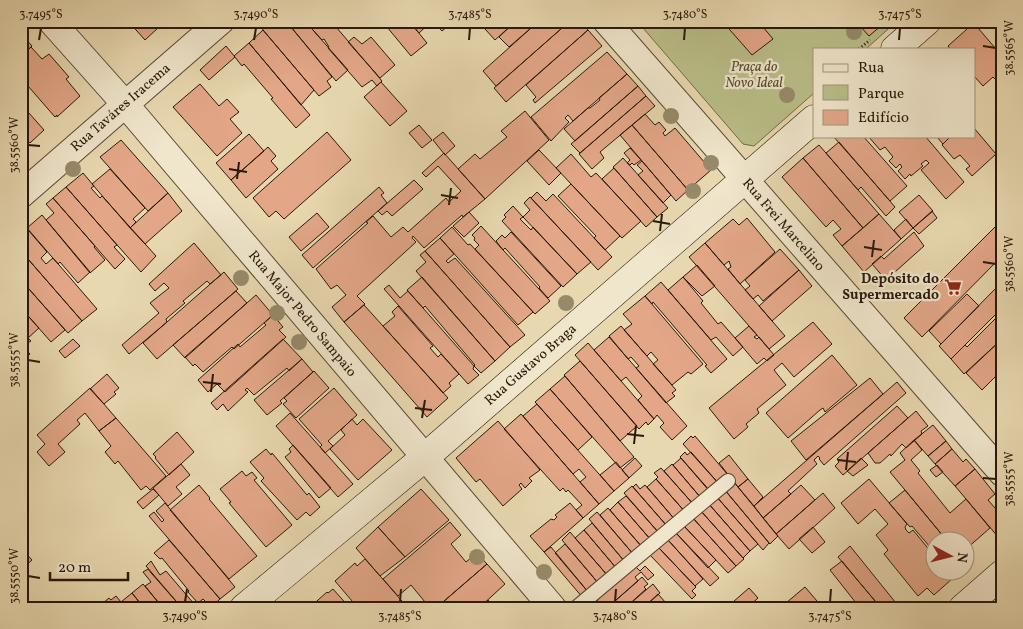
<svg xmlns="http://www.w3.org/2000/svg" width="1023" height="629" viewBox="0 0 1023 629" font-family="Vollkorn,serif">
  <style>
    .green { fill: #b9be88; stroke: #706b49 }
    .building { fill: #e3a788; stroke: #28180a }
    .lines { fill: none; stroke-linecap: round; stroke-linejoin: round }
    .lane-casing { stroke: #584834; stroke-width: 16 }
    .street-casing { stroke: #584834; stroke-width: 28 }
    .secondary-casing { stroke: #28180a; stroke-width: 29 }
    .path { stroke: #28180a; stroke-width: 3; stroke-dasharray: 1 2.5; stroke-linecap: butt }
    .lane { stroke: #f0e6cc; stroke-width: 14 }
    .street { stroke: #f0e6cc; stroke-width: 26 }
    .secondary { stroke: #f0e6cc; stroke-width: 28 }
    .tree { fill: #978a6a }
    .ticks { fill: none; stroke: #28180a; stroke-width: 2 }
    .labels { text-anchor: middle; dominant-baseline: central; stroke-width: 4.5; stroke-linejoin: round; paint-order: stroke }
    .park-label { font-size: 14px; font-style: italic; fill: #544a30; stroke: #f0e6cc }
    .street-label { font-size: 14px; fill: #28180a; stroke: #f0e6cc }
    .poi-label { font-size: 14px; font-weight: bold; fill: #28180a; stroke: #f0e6cc; text-anchor: end }
    .neatline { fill: none; stroke: #28180a; stroke-width: 2 }
    .ticks-label { font-size: 12px; text-anchor: middle; fill: #28180a }
  </style>
  <rect width="100%" height="100%" fill="#e8d8b0"/>
  <filter id="stains"><feTurbulence type="fractalNoise" baseFrequency=".004" numOctaves="4"/><feColorMatrix values="0 0 0 0 .2 0 0 0 0 .09 0 0 0 0 .02 0 0 0 .5 -.17"/></filter>
  <radialGradient id="worn" r=".72"><stop offset=".6" stop-color="#630" stop-opacity="0"/><stop offset="1" stop-color="#630" stop-opacity=".3"/></radialGradient>
  <!-- green -->
  <path class="green" d="M637 21H897L866 49H814V93L754 146 743 144Z"/>
  <!-- building -->
  <path class="building" d="M128 21H154L159 27 145 40Z
    M270 21H286L332 77 327 81 331 87 319 96 263 30 262 28Z
    M286 21H305L348 70 336 81Z
    M305 21H331L382 81 377 86 372 80 362 87 328 48 329 47 324 39 322 40Z
    M331 21H352L343 29 338 23 335 26Z
    M382 21H409L427 43 411 56Z
    M409 21H432L419 33Z
    M433 21H454L442 31Z
    M493 21H516L495 40 485 29Z
    M516 21H539L509 47 499 37Z
    M539 21H570L496 86 483 71Z
    M570 21H580L588 30 506 102 494 88Z
    M722 21H758L773 39 752 55Z
    M865 21H879L882 25 869 36 860 26Z
    M963 21H972L1002 56V82L998 78 996 80 993 77 983 86 974 76V49H950L948 46 967 29 961 23Z
    M263 30 314 90 301 105 249 43Z
    M588 30 602 46 535 103 533 100 536 97 526 85Z
    M24 37 32 46 21 56V40Z
    M354 37 362 44 371 37 395 65 380 78 348 42Z
    M249 43 310 115 296 128 271 99 273 98 244 64 242 66 234 56Z
    M226 46 235 57 209 80 200 70Z
    M31 47 42 59 49 54 69 77 66 79 80 96 57 117V115L55 117 21 78V56Z
    M607 52 627 74 573 121 568 115 565 118 569 122 551 141 531 117Z
    M627 74 638 86 575 141 564 129 588 108H590L600 100 599 98Z
    M381 82 407 111 390 126 364 97Z
    M200 84 219 106 227 99 239 112 230 119 242 133 217 156 173 107Z
    M638 86 646 96 580 153 571 144Z
    M646 96 655 106 600 152 604 158 592 169 579 154Z
    M21 104 44 130 30 143 21 134Z
    M525 111 549 140 485 199 458 169 475 154 480 159 507 137 501 131Z
    M645 114 655 125 659 122 666 130 663 133 665 136 675 128 711 170 688 190 632 125Z
    M419 125 432 140 422 148 409 133Z
    M632 125 688 190 676 201 620 135Z
    M974 128 996 154 972 176 966 169 970 166 960 155 954 159 942 145 951 136H974Z
    M327 132 351 160 284 219 276 211 269 217 253 198Z
    M443 132 455 146 445 155 433 140Z
    M21 134 27 141 21 146Z
    M249 134 264 151 231 180 216 163Z
    M833 136H863L907 186 890 201Z
    M868 136H925L964 182 946 199 921 170 929 163 926 160 921 164 923 166 911 176 910 174 905 179 898 171 902 167 900 164 896 168 889 161 893 157 885 147 880 150Z
    M936 136H951L943 144Z
    M121 140 168 193 148 211 100 157Z
    M839 142 895 207 886 216 861 187 858 190 826 153Z
    M819 145 879 214 863 228 803 158Z
    M268 147 276 156 271 161 278 169 246 198 231 180Z
    M630 148 641 160 634 165 632 163 630 165 627 163 630 160 624 153Z
    M539 150 561 173 549 185 527 161Z
    M444 153 485 199 463 217 462 215 424 248 413 236 412 238 416 242 357 296 365 304 344 322 332 307 346 295 337 285 331 289 316 269 368 223 366 222 373 216 391 237 403 227 408 232 446 198 449 202 461 191 438 166 426 177 422 173Z
    M571 154 591 177 596 173 641 221 622 238 556 168Z
    M623 158 668 208 657 217 613 167Z
    M803 158 863 228 842 246 833 235 841 229 833 220 826 227 782 177Z
    M642 161 671 195 663 203 638 175 643 171 637 165Z
    M614 168 657 217 646 227 602 179Z
    M110 169 145 208 133 219 136 222 130 228 92 184Z
    M83 173 94 186 91 188 100 198 102 196 156 256 141 272 66 187Z
    M414 180 423 189 392 216 387 211 382 215 378 211Z
    M571 184 620 236 605 250 594 238 596 236 558 196Z
    M66 187 117 245 114 247 125 259 115 269 53 198Z
    M379 187 384 193 381 195 387 203 313 268 302 255Z
    M537 192 546 201 553 194 612 257 598 270 531 198Z
    M168 193 182 211 145 244 130 228Z
    M919 195 933 211 913 228 899 212Z
    M530 197 591 262 577 274 523 217 530 210 524 203Z
    M53 198 95 246 94 247 105 260 90 273 46 220 54 213 46 204Z
    M513 206 523 217 520 219 531 230 533 227 577 274 563 287 502 221 506 217 504 215Z
    M932 211 937 218 919 234 913 228Z
    M469 212 479 223 464 237 453 226Z
    M317 213 329 227 301 251 289 237Z
    M879 214 901 239 864 272 842 246Z
    M42 215 90 272 78 283 60 262 58 264 27 228Z
    M747 218 775 252 740 284 728 269 731 267 729 261 724 265 705 243 733 219 739 225Z
    M906 219 913 228 901 239 894 230Z
    M1002 220V256L922 337 904 318Z
    M481 226 550 301 535 314 475 249 479 245 474 240 475 238 472 235Z
    M452 227 468 245 470 244 533 312 518 325 440 238Z
    M29 231 47 252 41 258 46 264 53 258 97 309 82 321 21 251V238Z
    M511 232 561 286 548 298 539 288 540 287 505 248 503 250 496 241 502 235 505 238Z
    M914 232 924 246 886 280 872 264 881 256 884 259Z
    M440 238 454 254 446 261 448 263 455 258 525 335 510 347 425 251Z
    M194 243 221 275 210 284 207 281 183 301 185 303 166 319 167 322 129 354 122 345 159 313 150 303 169 288 164 283 155 291 149 284Z
    M705 243 785 336 769 349 689 257Z
    M780 249 799 270 763 301 758 295 753 299 745 290 750 286 745 280Z
    M21 251 82 321 68 333 21 280Z
    M425 251 510 347 495 361 416 271 426 262 420 255Z
    M697 265 715 286 702 296 683 277Z
    M799 270 812 286 772 321 759 306Z
    M224 272 238 289 157 359 143 343Z
    M422 277 495 361 481 373 474 366 475 365 425 306 423 308 407 290Z
    M683 277 703 301 701 303 718 324 721 322 743 347 733 356 716 337 711 340 668 290Z
    M21 280 65 330 51 342 21 308Z
    M661 282 727 359 711 373 705 366 707 365 653 302 652 304 645 296Z
    M389 285 400 298 408 291 474 366 473 369 479 375 468 384 384 289Z
    M999 285 1002 288V308L951 359 939 346Z
    M236 291 247 303 185 358 173 345Z
    M967 294 979 306 941 344 929 331Z
    M256 295 273 315 234 349 232 347 203 372 195 364 193 366 185 357Z
    M645 296 703 364 691 374 688 372 672 385 653 364 658 360 651 352 647 356 624 330 632 324 623 314Z
    M364 305 448 398 427 417 344 322Z
    M398 306 433 346 430 348 438 357 441 354 459 374 449 383 451 386 443 393 383 326 395 316 392 312Z
    M21 308 39 328 28 338 31 341 26 344 21 339Z
    M1002 312V339L964 374 951 359 965 345 967 347Z
    M273 315 283 327 279 330 286 337 225 392 217 384 208 392 198 380 238 344 240 347 266 325 264 323Z
    M813 322 832 344 794 377 782 363 774 370 786 385 757 409 759 413 746 424 748 427 734 439 709 408Z
    M621 326 676 390 672 393 675 396 666 403 636 368 639 366 631 357 628 359 609 336Z
    M749 326 757 335 754 337 757 339 759 337 774 355 767 361 764 358 757 364 735 338Z
    M609 337 687 426 672 440 660 427 664 423 657 415 654 419 638 400 642 396 626 377 621 381 594 350Z
    M73 339 80 346 65 358 59 351Z
    M283 339 302 359 289 371 287 368 254 395 247 388 245 390 248 392 228 411 223 404 217 410 211 403Z
    M1002 339V370L982 390 966 373Z
    M588 343 654 419 648 425 646 422 639 429 575 355Z
    M21 344 30 354 21 361Z
    M832 355 857 385 825 412 823 408 820 410 788 438 766 413Z
    M302 359 313 372 280 401 282 403 267 415 254 400Z
    M580 361 637 426 620 441 564 375Z
    M314 371 329 388 296 418 283 404 287 401 284 398Z
    M107 374 119 388 114 392 116 394 104 404 90 389Z
    M565 376 634 457 620 468 550 389Z
    M870 378 883 394 806 460 791 441Z
    M897 382 906 393 824 465 819 459 820 458 818 456 814 460 817 464 788 491 791 494 763 518 754 506Z
    M90 388 116 418 99 431 85 413 77 420 80 424 58 444 65 452 49 466 37 452 45 444 37 435Z
    M334 388 357 415 328 441 333 446 325 453 320 447 322 445 299 419Z
    M550 389 592 437 578 450 535 402Z
    M537 404 614 491 599 504 580 482 586 477 579 469 573 474 523 416Z
    M897 406 908 418 843 475 835 466 839 462 837 459Z
    M916 411 928 426 921 431 922 434 906 448 902 444 891 456 890 454 880 463H875L868 453Z
    M290 413 353 484 338 497 276 426Z
    M521 414 599 504 583 518 576 510 582 505 568 490 566 492 563 488 560 491 504 429Z
    M116 418 166 476 150 490 146 486 141 490 118 461 115 464 105 452 111 446 99 431Z
    M352 419 357 425 363 419 392 450 358 480 330 449 345 435 341 430Z
    M498 421 540 470 529 478 532 481 525 488 521 483 519 485 522 489 503 506 480 479 476 482 456 458Z
    M933 425 946 441 928 456 914 440Z
    M177 432 194 452 169 475 155 458 156 457 153 454Z
    M691 436 693 438 695 436 728 475 719 484 683 444Z
    M914 440 922 450 911 460 920 471 918 473 950 513 966 499 990 528 966 549V542H948L890 472 905 460 900 453Z
    M946 441 952 449 935 464 928 456Z
    M293 445 331 488 319 498 285 457 291 452 289 449Z
    M266 449 271 455 272 453 307 495 309 493 320 507 310 516 306 512 297 520 261 481 264 478 250 462Z
    M952 449 963 462 966 459 975 469 955 486 935 464Z
    M685 452 687 455 691 452 720 485 711 493 680 457Z
    M729 455 748 479 738 487 719 463Z
    M635 458 642 466 629 478 622 470Z
    M681 458 710 491 701 498 673 465Z
    M861 458 868 465 853 476 847 471Z
    M616 462 629 478 614 491 600 475Z
    M181 464 190 475 176 487 182 494 168 506 153 488Z
    M672 464 701 498 693 504 664 471Z
    M937 465 943 472 936 477 930 470Z
    M661 468 695 506 687 514 656 479 658 477 654 473Z
    M975 469 995 494 988 500 1002 516V536L999 538 955 486Z
    M242 471 246 476 252 472 257 478 254 480 292 525 266 547 229 503 231 502 220 489Z
    M656 479 687 514 677 522 647 487Z
    M748 479 763 497 754 506 738 487Z
    M869 479 907 524 905 527 906 530 909 533 913 530 936 558V572H947L953 578 934 595 927 588 918 596 884 554 888 550 876 535 888 524 875 509 858 524 841 503Z
    M733 481 778 536 770 544 724 489Z
    M636 484 640 489 645 485 677 522 667 526 633 487Z
    M199 485 210 498 209 499 257 556 229 579 170 510Z
    M801 485 815 500 776 534 763 518Z
    M632 486 667 526 659 533 624 493Z
    M153 489 159 495 143 509 137 502Z
    M421 489 449 520 405 557 378 527Z
    M724 489 769 543 763 550 716 496Z
    M905 490 948 542H936V554L912 526 910 527 889 503Z
    M823 493 835 508 789 549 776 534Z
    M626 496 659 533 651 540 618 502Z
    M716 496 758 544 750 551 708 503Z
    M21 498 29 507 21 514Z
    M618 502 651 540 642 547 610 510Z
    M165 503 235 587 220 599 149 516 154 512 162 522 164 520 156 511Z
    M570 503 583 518 544 552 530 536 551 519 554 520 557 517 555 515Z
    M708 503 750 551 743 558 700 510Z
    M608 508 642 547 634 555 600 515Z
    M700 510 744 559 736 566 692 517Z
    M597 512 634 555 625 562 589 519Z
    M692 517 736 566 728 573 683 525Z
    M450 522 461 535 451 544 466 562 477 553 487 564 436 608H419L425 602 411 585 398 596 383 579Z
    M592 523 625 562 617 569 584 530Z
    M684 526 716 560 708 568 676 533Z
    M378 527 405 557 380 576 356 548Z
    M813 527 825 542 812 553 799 539Z
    M584 530 617 569 608 576 575 538Z
    M570 532 608 576 599 584 562 540Z
    M676 533 719 578 710 586 668 540Z
    M169 540 220 599 211 607 203 599 198 603 188 592 189 591 162 558 160 559 154 553Z
    M668 540 703 579 695 586 659 548Z
    M565 544 599 584 589 593 555 553Z
    M850 546 900 608H881L838 557Z
    M551 547 589 593 583 598 544 552Z
    M21 548 32 560 21 570Z
    M659 548 696 587 692 591 696 595 692 599 650 555Z
    M365 559 381 577 408 608H358L335 581 355 563 357 566Z
    M151 561 160 575 166 571 195 605 191 608H182L146 566Z
    M842 561 855 577 881 608H860L830 570Z
    M487 564 505 584 479 608 474 605 472 608H436Z
    M645 566 654 575 648 580 641 572 635 577 638 581 607 608H603L597 600 636 567 640 571Z
    M148 569 152 574 182 608H163L145 586 151 582 143 572Z
    M950 572H961L955 577Z
    M642 577 648 584 644 587 646 589 625 608H607Z
    M143 584 163 608H144L132 593Z
    M653 584 660 593 643 608H625Z
    M805 587 823 608H780Z
    M749 588 758 598 747 608H737L733 602Z
    M333 589 350 608H309L327 592 328 593Z
    M132 593 144 608H126L121 602Z
    M658 594 666 603 661 608H643Z
    M116 596 126 608H106L102 604 109 598 111 600Z
    M488 600 495 608H479Z
    M666 603H667L672 608H661Z"/>
  <g class="lines">
    <!-- lane casing -->
    <g class="lane-casing">
      <path id="lane" d="M576 608 728 481"/>
    </g>
    <!-- street casing -->
    <g class="street-casing">
      <path id="street" d="M51 21 125 104 553 608
        M606 21 1002 473
        M21 195 221 21"/>
    </g>
    <!-- secondary casing -->
    <g class="secondary-casing">
      <path id="secondary" d="M895 49 927 21
        M244 608 424 458 814 119
        M963 608 1002 574"/>
    </g>
    <!-- path -->
    <path class="path" d="M859 49 870 40"/>
    <!-- lane -->
    <use href="#lane" class="lane"/>
    <!-- street -->
    <use href="#street" class="street"/>
    <!-- secondary -->
    <use href="#secondary" class="secondary"/>
  </g>
  <!-- trees -->
  <g class="tree">
    <circle cx="854" cy="32" r="8"/>
    <circle cx="787" cy="95" r="8"/>
    <circle cx="671" cy="116" r="8"/>
    <circle cx="711" cy="163" r="8"/>
    <circle cx="73" cy="169" r="8"/>
    <circle cx="693" cy="191" r="8"/>
    <circle cx="241" cy="278" r="8"/>
    <circle cx="566" cy="303" r="8"/>
    <circle cx="277" cy="313" r="8"/>
    <circle cx="299" cy="342" r="8"/>
    <circle cx="477" cy="557" r="8"/>
    <circle cx="544" cy="572" r="8"/>
  </g>
  <!-- ticks -->
  <path class="ticks" d="M39 40 41 28M254 40 256 28M469 40 470 28M684 40 685 28M899 40 900 28M983 46 996 48M28 145 40 146M229 169 247 172M237 179 239 162M441 195 458 198M449 205 451 188M653 221 670 224M660 231 662 214M864 247 882 250M872 257 874 240M983 262 996 264M28 360 40 362M203 382 221 384M211 392 213 374M415 408 432 410M422 418 425 400M627 434 644 436M634 444 636 426M838 460 856 462M846 470 848 452M983 478 996 479M28 576 40 578M185 602 187 589M400 602 401 589M615 602 616 589M830 602 831 589"/>
  <!-- icons -->
  <defs>
    <g id="supermarket-bare" transform="scale(1.35)"><path d="M-6-5.5h2.5l.6 2H6L4.5 2H-2.5L-4.4-4H-6ZM-1.5 3.2a1.3 1.3 0 1 0 .1 0ZM3 3.2a1.3 1.3 0 1 0 .1 0Z" fill="#8f2418" stroke="#f0e6cc" stroke-width="2.5" paint-order="stroke"/></g>
  </defs>
  <g fill-rule="evenodd">
    <use href="#supermarket-bare" x="953" y="287"/>
  </g>
  <g class="labels">
    <!-- park labels -->
    <g class="park-label">
      <text x="754" y="67">Praça do<tspan x="754" dy="16">Novo Ideal</tspan></text>
    </g>
    <!-- street labels -->
    <g class="street-label">
      <text transform="translate(121 108) rotate(-41)">Rua Taváres Iracema</text>
      <text transform="translate(783 225) rotate(49)">Rua Frei Marcelino</text>
      <text transform="translate(302 314) rotate(50)">Rua Major Pedro Sampaio</text>
      <text transform="translate(531 365) rotate(-41)">Rua Gustavo Braga</text>
    </g>
    <!-- poi labels -->
    <g class="poi-label">
      <text x="939" y="279">Depósito do<tspan x="939" dy="16">Supermercado</tspan></text>
    </g>
  </g>
  <!-- margin -->
  <rect width="1023" height="629" fill="none" stroke="#e8d8b0" stroke-width="55"/>
  <!-- legend -->
  <rect x="813" y="48" width="162" height="90" fill="#f0e6cc" stroke="#a0947e"/>
  <rect x="823" y="64" width="25" height="8" fill="#f0e6cc" stroke="#a0947e"/>
  <text x="858" y="72" font-size="15" fill="#28180a">Rua</text>
  <rect x="823" y="85" width="25" height="15" fill="#b9be88" stroke="#a0947e"/>
  <text x="858" y="98" font-size="15" fill="#28180a">Parque</text>
  <rect x="823" y="110" width="25" height="15" fill="#e3a788" stroke="#a0947e"/>
  <text x="858" y="122" font-size="15" fill="#28180a">Edifício</text>
  <!-- north arrow -->
  <g transform="translate(950 556) rotate(97)"><circle r="24" fill="#f0e6cc" stroke="#a0947e"/>
  <path d="M0-4L9 19L0 12L-9 19Z" fill="#8f2418"/>
  <text y="-8" font-size="14" font-weight="bold" text-anchor="middle" fill="#28180a">N</text>
  </g>
  <!-- scale -->
  <path d="M50 572v8h78v-8" fill="none" stroke="#28180a" stroke-width="2.5"/>
  <text x="58" y="572" font-size="15" fill="#28180a" stroke="#f0e6cc" stroke-width="4" paint-order="stroke">20 m</text>
  <rect x="28" y="28" width="968" height="574" class="neatline"/>
  <g class="ticks-label">
    <text x="41" y="18">3.7495°S</text>
    <text x="256" y="18">3.7490°S</text>
    <text x="470" y="18">3.7485°S</text>
    <text x="685" y="18">3.7480°S</text>
    <text x="900" y="18">3.7475°S</text>
    <text transform="translate(1009 48) rotate(-90)" y="4">38.5565°W</text>
    <text transform="translate(14 145) rotate(-90)" y="4">38.5560°W</text>
    <text transform="translate(1009 264) rotate(-90)" y="4">38.5560°W</text>
    <text transform="translate(14 360) rotate(-90)" y="4">38.5555°W</text>
    <text transform="translate(1009 479) rotate(-90)" y="4">38.5555°W</text>
    <text transform="translate(14 576) rotate(-90)" y="4">38.5550°W</text>
    <text x="185" y="620">3.7490°S</text>
    <text x="400" y="620">3.7485°S</text>
    <text x="615" y="620">3.7480°S</text>
    <text x="830" y="620">3.7475°S</text>
  </g>
  <rect width="100%" height="100%" filter="url(#stains)"/>
  <rect width="100%" height="100%" fill="url(#worn)"/>
</svg>
